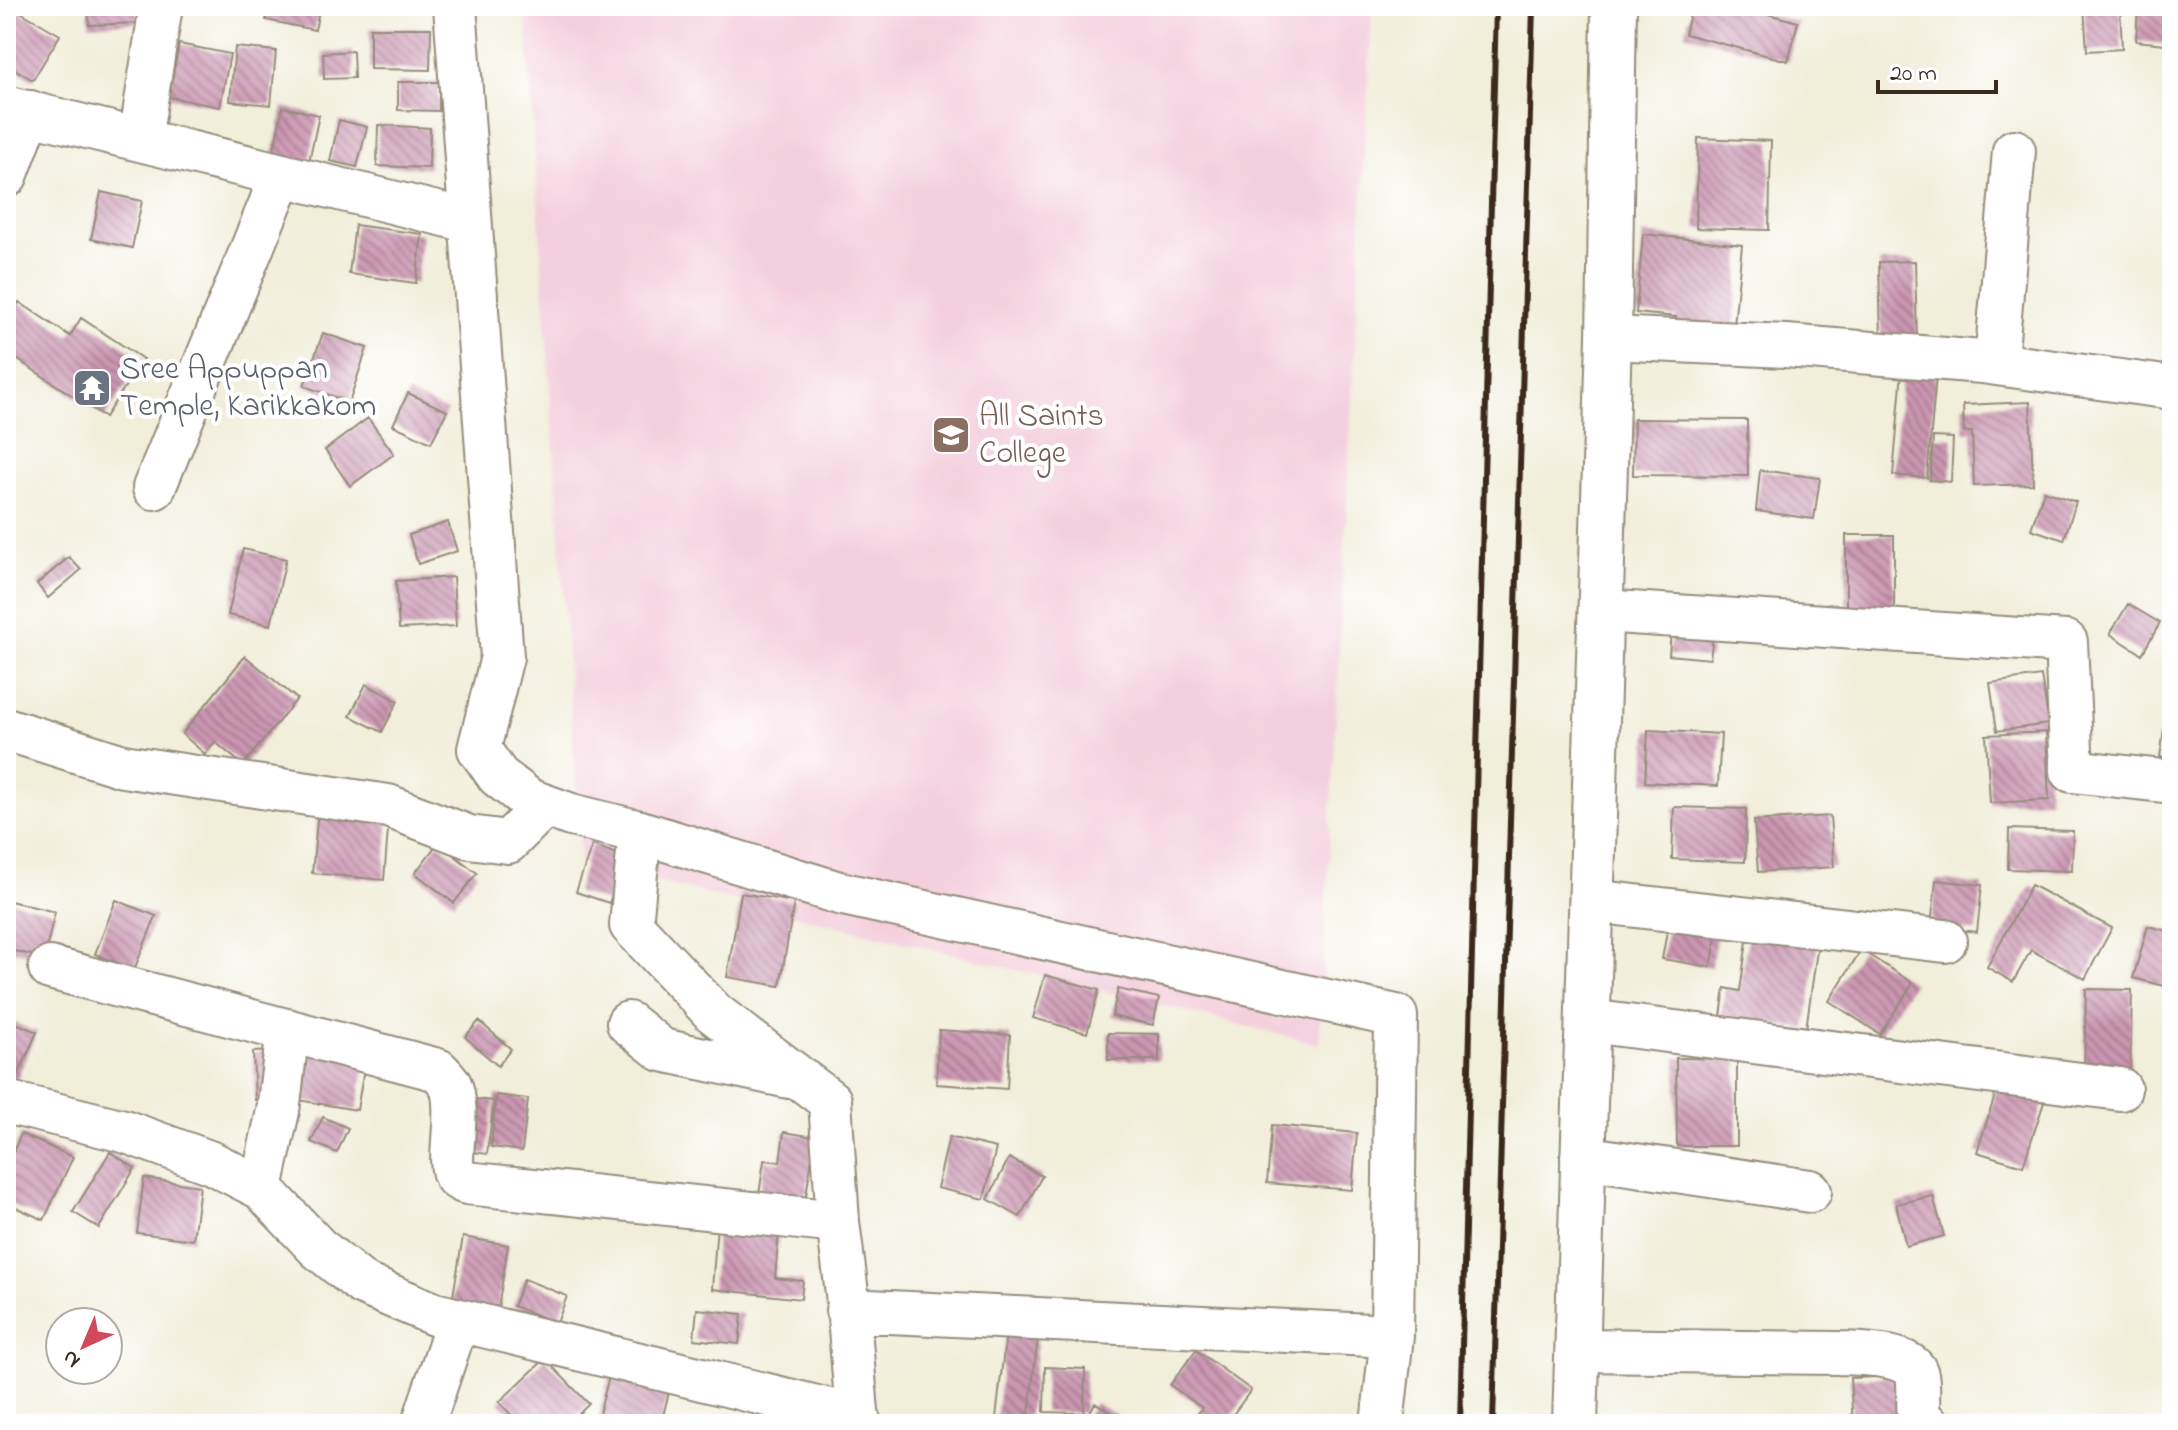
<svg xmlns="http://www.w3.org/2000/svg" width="2178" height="1430" viewBox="0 0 2178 1430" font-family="'Indie Flower',sans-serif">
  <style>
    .built { fill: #f4cfdd }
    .building { fill: url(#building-back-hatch) }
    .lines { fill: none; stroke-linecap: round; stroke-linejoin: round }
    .minor-casing { stroke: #968c7c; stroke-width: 46 }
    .major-casing { stroke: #968c7c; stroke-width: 48 }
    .minor { stroke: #fff; stroke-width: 42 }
    .major { stroke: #fff; stroke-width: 44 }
    .rail { stroke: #3b2a1e; stroke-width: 6 }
    .labels { text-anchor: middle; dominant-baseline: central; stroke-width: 8; stroke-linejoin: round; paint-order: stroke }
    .worship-label { font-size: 32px; fill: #5b616d; stroke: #fff; text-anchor: start }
    .education-label { font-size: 32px; fill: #785e54; stroke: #fff; text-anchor: start }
  </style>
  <defs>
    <pattern id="building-back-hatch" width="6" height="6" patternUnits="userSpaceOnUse" patternTransform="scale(2)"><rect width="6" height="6" fill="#ca95b1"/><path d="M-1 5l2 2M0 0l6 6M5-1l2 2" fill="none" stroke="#a57a8f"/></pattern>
  </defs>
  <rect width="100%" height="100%" fill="#fff"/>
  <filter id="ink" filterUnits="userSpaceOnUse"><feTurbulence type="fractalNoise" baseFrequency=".0125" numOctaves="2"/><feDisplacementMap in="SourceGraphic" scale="16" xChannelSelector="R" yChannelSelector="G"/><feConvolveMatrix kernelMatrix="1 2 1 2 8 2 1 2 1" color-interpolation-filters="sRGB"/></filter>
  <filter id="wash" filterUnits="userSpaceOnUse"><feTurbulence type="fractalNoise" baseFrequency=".006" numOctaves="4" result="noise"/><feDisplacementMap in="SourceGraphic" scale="32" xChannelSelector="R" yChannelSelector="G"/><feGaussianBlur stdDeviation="1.8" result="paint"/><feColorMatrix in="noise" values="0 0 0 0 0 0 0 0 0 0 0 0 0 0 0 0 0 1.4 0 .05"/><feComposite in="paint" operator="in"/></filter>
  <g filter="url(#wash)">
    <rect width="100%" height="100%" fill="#f1eeda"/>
    <!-- built -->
    <path class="built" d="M525 6H1372L1319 1044 581 863Z"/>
    <g id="blocks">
      <!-- building -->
      <path class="building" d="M88 6H137L138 23 89 25Z
        M269 6H320L315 30 266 20Z
        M1692 6H1737L1798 22 1788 61 1685 34Z
        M2084 6H2120L2122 49 2087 51Z
        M2138 6H2167L2165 44 2136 41Z
        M12 7 60 35 33 80 6 64V17Z
        M370 28H431L430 70 370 69Z
        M179 44 230 54 220 107 169 97Z
        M235 47 276 51 271 105 230 101Z
        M353 51 354 78 324 79 323 53Z
        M398 82H439V111L398 110Z
        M283 107 319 115 308 166 272 158Z
        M339 120 367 127 357 167 330 161Z
        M378 125 430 128 429 168 377 166Z
        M1698 138 1771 141 1769 230 1696 228Z
        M101 192 142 201 132 248 91 239Z
        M355 225 422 234 416 283 349 274Z
        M1643 234 1742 245 1733 336 1675 330 1676 317 1636 313Z
        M1915 261 1917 339 1881 340 1879 262Z
        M19 302 70 336 81 318 143 359 105 417 6 352V322Z
        M323 333 367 348 349 402 304 386Z
        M1902 371 1936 374 1927 478 1893 475Z
        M408 393 447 411 431 443 393 425Z
        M2030 402 2033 484 1974 486 1972 432H1964L1963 405Z
        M368 418 394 454 350 486 325 450Z
        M1634 419 1747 420 1748 476 1633 475Z
        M1933 437 1953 438 1951 482 1930 480Z
        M1760 470 1820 478 1814 519 1756 511Z
        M2044 491 2076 502 2064 540 2031 529Z
        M448 522 457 551 418 564 409 535Z
        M1846 535H1894V613L1846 612Z
        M243 549 286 559 271 625 228 615Z
        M69 557 81 570 48 598 37 584Z
        M453 577 456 626 399 629 396 581Z
        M2128 604 2160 623 2142 654 2110 634Z
        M1671 631 1713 635 1710 659 1669 655Z
        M245 656 297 699 243 765 215 742 205 754 182 734Z
        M2041 676 2049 724 1997 731 1990 683Z
        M366 684 398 701 382 732 350 716Z
        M2168 700 2172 701V759L2160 757Z
        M1648 730 1721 734 1718 786 1645 782Z
        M2046 732 2049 800 1990 803 1986 735Z
        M1674 807 1746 809 1745 862 1672 859Z
        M318 810 389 817 384 880 312 873Z
        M1830 816 1834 867 1758 872 1754 821Z
        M2009 829 2073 831 2072 871 2008 869Z
        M438 843 477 873 454 903 415 873Z
        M592 845 626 857 609 903 576 892Z
        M1936 880 1982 885 1977 932 1931 927Z
        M2031 885 2112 928 2085 979 2031 950 2013 982 1987 967Z
        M741 893 794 902 780 986 727 977Z
        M6 900 55 912 44 958 6 949Z
        M116 900 156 916 134 970 95 954Z
        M1668 926 1717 935 1711 967 1662 959Z
        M1749 926 1819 936 1806 1029 1721 1016 1725 988 1740 991Z
        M2148 926 2172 932V988L2133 978Z
        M1861 950 1913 983 1880 1034 1829 1001Z
        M1045 975 1099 990 1087 1033 1033 1018Z
        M1118 989 1159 998 1153 1025 1112 1016Z
        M2086 989 2132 990 2130 1076 2084 1074Z
        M6 1019 37 1032 9 1097 6 1095Z
        M479 1021 511 1049 498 1066 465 1037Z
        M939 1030 1010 1035 1007 1089 936 1084Z
        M1108 1033 1159 1034V1060H1108Z
        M295 1044 366 1057 357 1110 286 1098Z
        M273 1051 276 1099 255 1100 253 1052Z
        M1676 1058 1737 1059V1146H1677Z
        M1998 1086 2044 1102 2023 1166 1977 1152Z
        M496 1095 528 1099 522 1151 491 1147Z
        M462 1098 494 1101 487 1154 456 1150Z
        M323 1117 348 1128 337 1153 311 1142Z
        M1272 1125 1357 1133 1352 1190 1267 1183Z
        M784 1132 815 1137 804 1209 758 1202 764 1160 780 1162Z
        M21 1134 73 1157 44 1220 6 1203V1168Z
        M949 1137 996 1148 984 1199 937 1188Z
        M110 1152 135 1168 99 1228 73 1212Z
        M1009 1158 1042 1176 1020 1217 988 1199Z
        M144 1178 200 1186 193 1240 137 1233Z
        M1933 1196 1944 1236 1906 1246 1896 1204Z
        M717 1225 779 1231 775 1278 803 1281 801 1299 712 1289Z
        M463 1237 508 1245 497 1315 451 1308Z
        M524 1279 567 1296 557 1323 513 1306Z
        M697 1309 742 1314 739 1344 694 1339Z
        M1006 1333 1038 1336 1028 1422 996 1418Z
        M1196 1350 1251 1390 1226 1424H1190L1202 1408 1170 1385Z
        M545 1359 589 1404 568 1424H520L499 1402Z
        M1045 1367 1085 1369 1084 1413 1044 1412Z
        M611 1369 671 1384 661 1424H621L598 1418Z
        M1904 1376 1906 1424H1853L1850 1378Z
        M1095 1403 1132 1424H1083Z"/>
    </g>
  </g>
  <g filter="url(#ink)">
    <use href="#blocks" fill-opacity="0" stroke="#968c7c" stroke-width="2"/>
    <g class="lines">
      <!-- minor casing -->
      <g class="minor-casing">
        <path id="minor" d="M455 6 502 657 479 749 498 776 529 800 571 815 640 832 839 893 1396 1016 1392 1336 1382 1424
          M6 107 469 221
          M140 140 161 6
          M6 176 30 112
          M1609 338 1786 346 1982 362 2172 388
          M1996 363 2014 151
          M154 488 282 175
          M1601 611 2066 642 2072 771 2172 782
          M6 729 123 766 388 806 469 837 508 842 544 806
          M640 832 631 925 714 1013 830 1101 838 1222 847 1293 858 1424
          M1591 901 1945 941
          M50 968 438 1070C442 1074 447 1079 450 1084 462 1110 445 1165 456 1177 456 1178 465 1183 466 1183L838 1222
          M1589 1021 2120 1089
          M628 1023 662 1050 789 1077
          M6 1102 124 1131 212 1163 261 1188 318 1248 363 1284 434 1314 858 1417
          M1582 1157 1810 1191
          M261 1188 278 1111 288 1030
          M847 1310 1392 1336
          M1577 1350 1838 1353C1855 1354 1908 1353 1916 1372 1920 1381 1917 1405 1919 1417L1927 1424
          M423 1424 458 1320"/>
      </g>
      <!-- major casing -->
      <g class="major-casing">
        <path id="major" d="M1575 1424 1609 338 1614 6"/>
      </g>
      <!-- minor -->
      <use href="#minor" class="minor"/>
      <!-- major -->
      <use href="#major" class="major"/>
      <!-- rail -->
      <path class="rail" d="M1460 1424 1496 6
        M1493 1424 1533 6"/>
    </g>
  </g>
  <!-- icons -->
  <defs>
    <g id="temple-square" transform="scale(2)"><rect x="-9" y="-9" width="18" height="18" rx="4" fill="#6b7280" stroke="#fff"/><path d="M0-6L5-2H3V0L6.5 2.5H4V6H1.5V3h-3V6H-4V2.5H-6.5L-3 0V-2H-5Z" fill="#fff"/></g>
    <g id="university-square" transform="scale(2)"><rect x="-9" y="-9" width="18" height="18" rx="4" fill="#8d6e63" stroke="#fff"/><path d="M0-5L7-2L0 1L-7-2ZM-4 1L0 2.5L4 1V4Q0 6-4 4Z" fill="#fff"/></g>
  </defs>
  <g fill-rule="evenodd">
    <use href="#temple-square" x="92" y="388"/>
    <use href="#university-square" x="951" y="435"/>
  </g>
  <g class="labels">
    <!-- worship labels -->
    <g class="worship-label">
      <text x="120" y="370">Sree Appuppan<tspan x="120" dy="37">Temple, Karikkakom</tspan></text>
    </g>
    <!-- education labels -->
    <g class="education-label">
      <text x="979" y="417">All Saints<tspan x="979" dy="37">College</tspan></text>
    </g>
  </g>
  <!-- margin -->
  <rect width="2178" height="1430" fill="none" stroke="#fff" stroke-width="32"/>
  <!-- north arrow -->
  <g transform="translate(84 1346) rotate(224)"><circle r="38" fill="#ffffff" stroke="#b1aaa5" stroke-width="2"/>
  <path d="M0-6L14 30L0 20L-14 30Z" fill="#d1495b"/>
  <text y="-12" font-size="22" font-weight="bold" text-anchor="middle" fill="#3b2a1e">N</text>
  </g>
  <!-- scale -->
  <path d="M1878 80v12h118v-12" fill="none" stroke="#3b2a1e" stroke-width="4"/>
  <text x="1890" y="80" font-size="24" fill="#3b2a1e" stroke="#ffffff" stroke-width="6" paint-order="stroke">20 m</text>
</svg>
